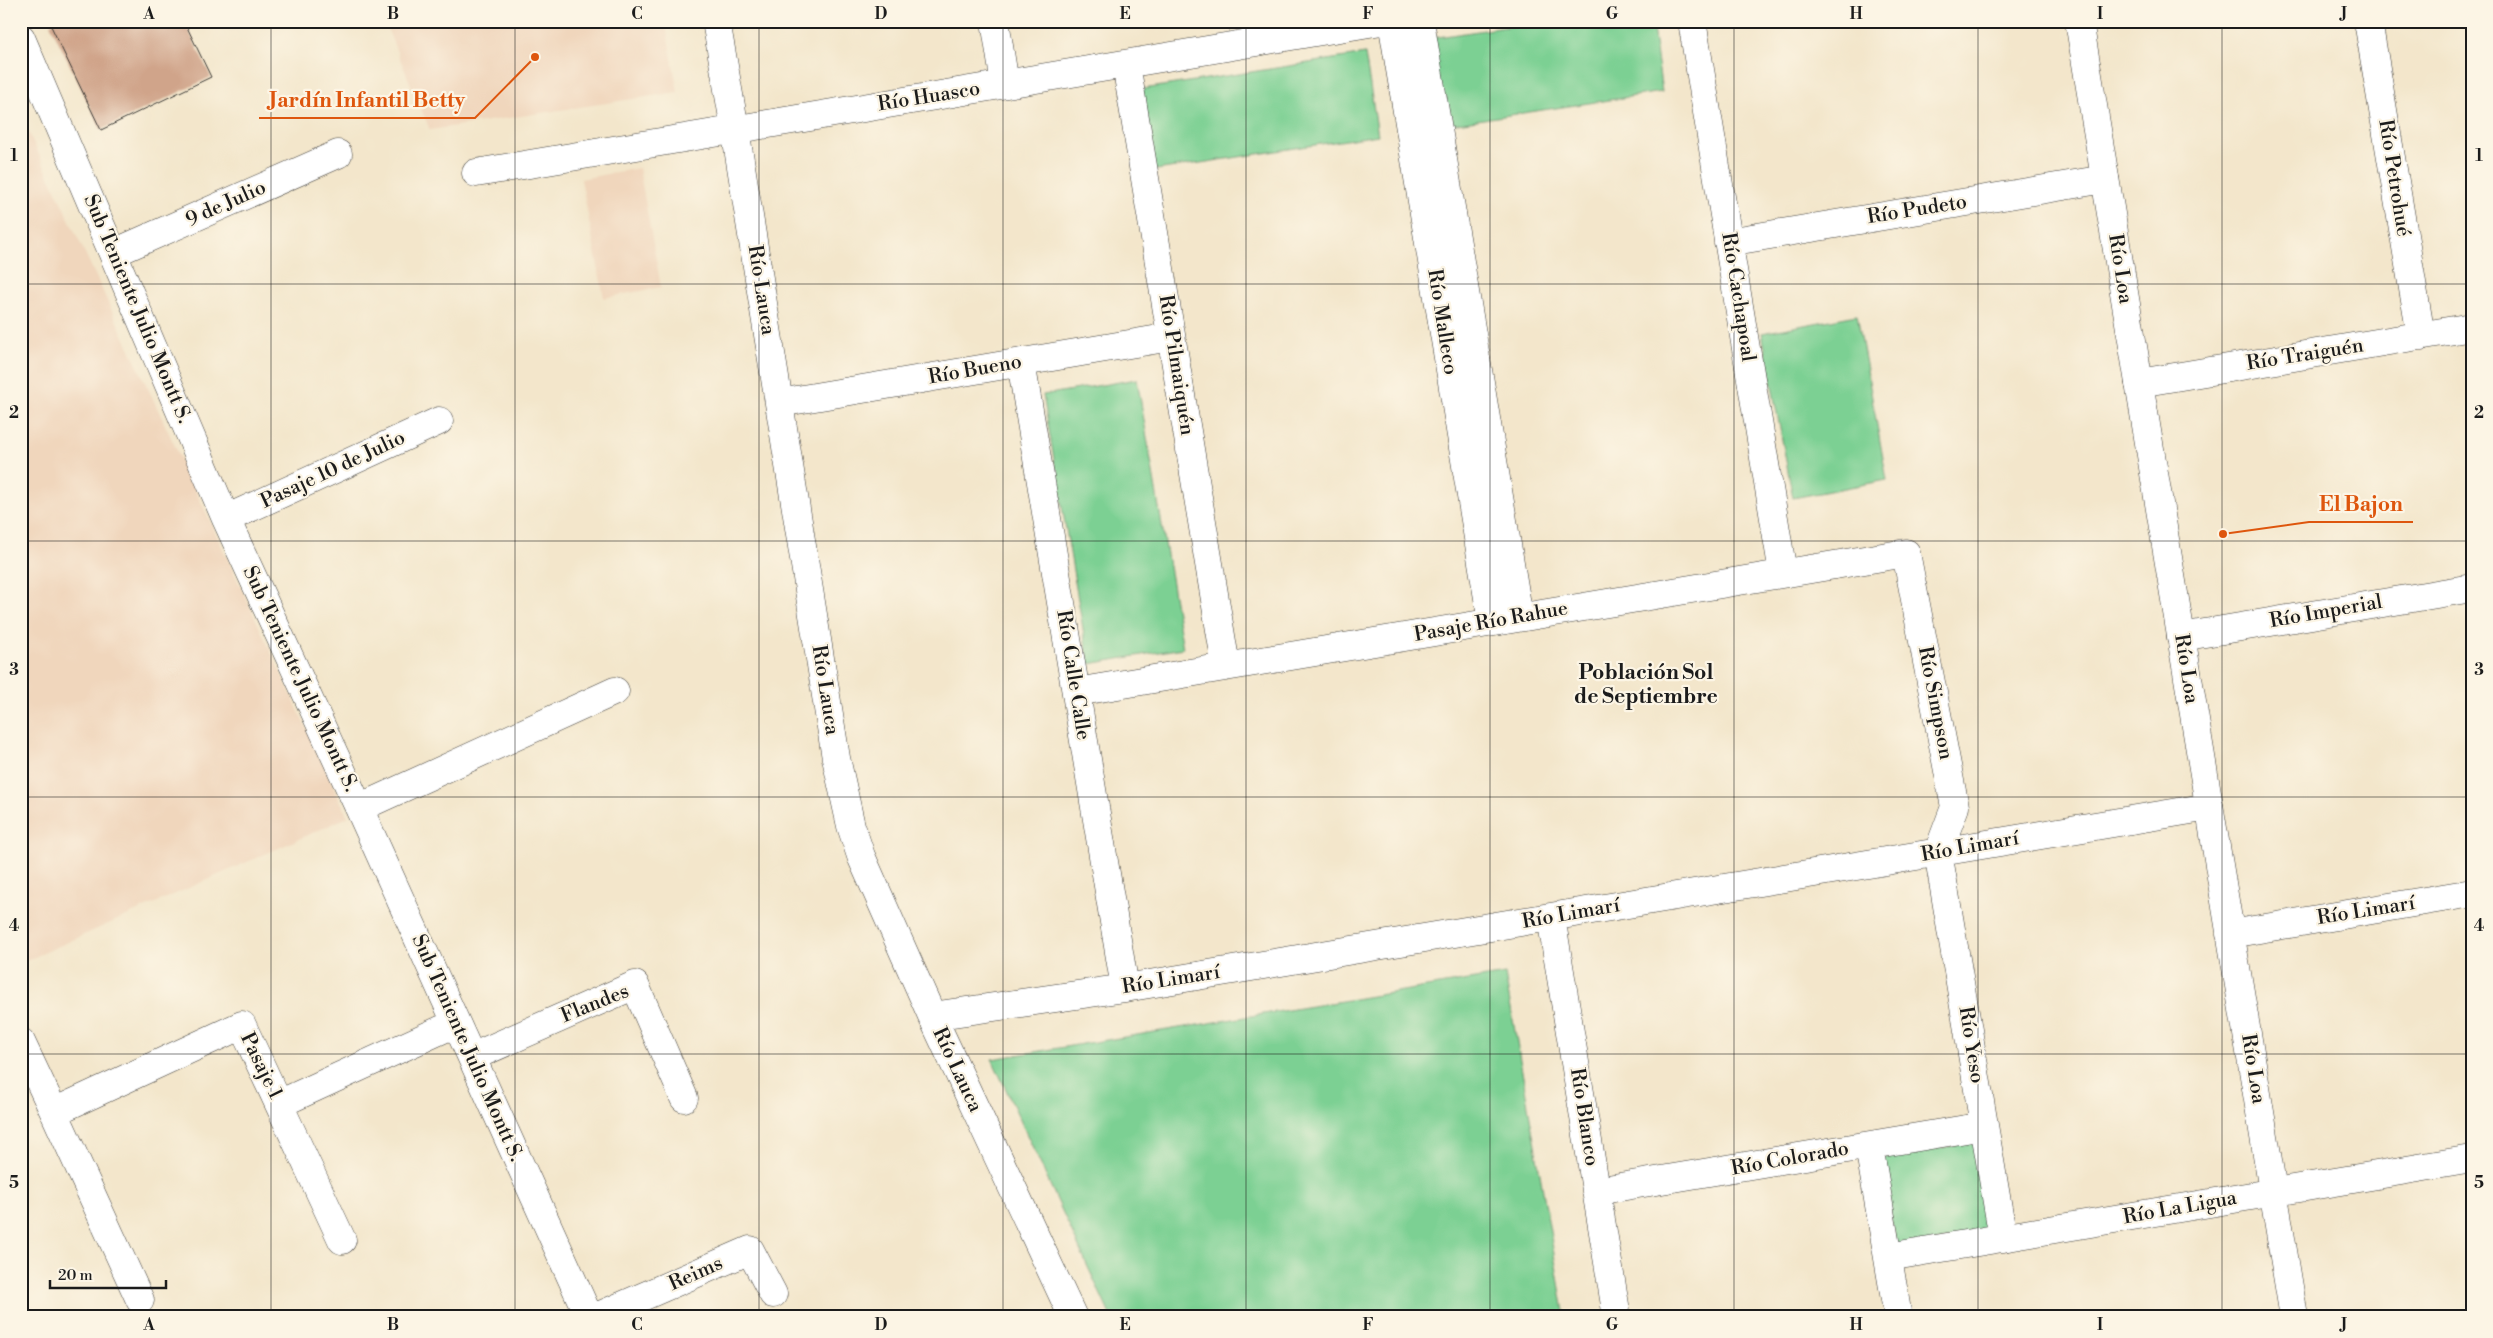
<svg xmlns="http://www.w3.org/2000/svg" width="2493" height="1338" viewBox="0 0 2493 1338" font-family="'Libre Bodoni',serif">
  <style>
    .built { fill: #f0d6bc }
    .green { fill: #7bd093; stroke: #4c7658 }
    .building { fill: #d0a48a }
    .lines { fill: none; stroke-linecap: round; stroke-linejoin: round }
    .street-casing { stroke: #3c3a36; stroke-width: 29 }
    .secondary-casing { stroke: #3c3a36; stroke-width: 29 }
    .street { stroke: #fff; stroke-width: 28 }
    .secondary { stroke: #fff; stroke-width: 28 }
    .grid { fill: none; stroke: #1c1c1c; stroke-width: 1; stroke-opacity: 0.55 }
    .labels { text-anchor: middle; dominant-baseline: central; stroke-width: 4.5; stroke-linejoin: round; paint-order: stroke }
    .street-label { font-size: 20px; fill: #1c1c1c; stroke: #fcf5e5 }
    .neighbourhood-label { font-size: 21px; font-weight: bold; fill: #1c1c1c; stroke: #fcf5e5 }
    .leader { fill: none; stroke: #de560d; stroke-width: 2 }
    .callout-dot { fill: #de560d; stroke: #fcf5e5; stroke-width: 2 }
    .callout-label { font-size: 21px; text-anchor: middle; font-weight: bold; fill: #de560d; stroke: #fcf5e5; stroke-width: 4.5; stroke-linejoin: round; paint-order: stroke }
    .neatline { fill: none; stroke: #1c1c1c; stroke-width: 2 }
    .grid-label { font-size: 16px; text-anchor: middle; font-weight: bold; fill: #1c1c1c }
  </style>
  <rect width="100%" height="100%" fill="#fcf5e5"/>
  <filter id="ink" filterUnits="userSpaceOnUse"><feTurbulence type="fractalNoise" baseFrequency=".02" numOctaves="2"/><feDisplacementMap in="SourceGraphic" scale="10" xChannelSelector="R" yChannelSelector="G"/><feConvolveMatrix kernelMatrix="1 2 1 2 8 2 1 2 1" color-interpolation-filters="sRGB"/></filter>
  <filter id="wash" filterUnits="userSpaceOnUse"><feTurbulence type="fractalNoise" baseFrequency=".0096" numOctaves="4" result="noise"/><feDisplacementMap in="SourceGraphic" scale="20" xChannelSelector="R" yChannelSelector="G"/><feGaussianBlur stdDeviation="1.12" result="paint"/><feColorMatrix in="noise" values="0 0 0 0 0 0 0 0 0 0 0 0 0 0 0 0 0 1.4 0 .05"/><feComposite in="paint" operator="in"/></filter>
  <g filter="url(#wash)">
    <rect width="100%" height="100%" fill="#f3e6cb"/>
    <!-- built -->
    <path class="built" d="M384 21H665L678 92 430 130Z
      M21 116 348 817 21 963Z
      M639 168 661 287 604 298 581 179Z"/>
    <!-- green -->
    <path class="green" d="M1546 21H1652L1662 92 1437 126 1424 39Z
      M1365 54 1378 135 1150 171 1137 90Z
      M1857 315 1887 480 1793 498 1762 333Z
      M1137 379 1183 648 1089 664 1043 395Z
      M1505 974 1565 1317H1111L992 1059Z
      M1974 1142 1989 1232 1896 1248 1881 1158Z"/>
    <g id="blocks">
      <!-- building -->
      <path class="building" d="M56 21H184L211 77 101 130 50 24Z"/>
    </g>
  </g>
  <g filter="url(#ink)">
    <use href="#blocks" fill-opacity="0" stroke="#3c3a36" stroke-width="1"/>
    <g class="lines">
      <!-- street casing -->
      <g class="street-casing">
        <path id="street" d="M716 21 735 129 836 758 851 826 861 856 932 1016 1073 1317
          M995 21 1005 84
          M1392 21 1492 622
          M1420 21 1519 617
          M1692 21 1783 573
          M2368 21 2421 336
          M21 38 226 519 359 808 589 1317
          M1126 64 1226 666
          M476 173 1381 21
          M1728 242 2105 179
          M114 253 338 154
          M1021 362 1125 988
          M2139 383 2472 327
          M779 403 1171 337
          M226 519 439 421
          M2181 637 2472 588
          M1076 692 1906 553 1955 807 1938 852 2003 1238
          M359 808 615 691
          M1551 917 1617 1317
          M932 1016 1125 988 2209 807
          M21 1042 54 1112
          M472 1057 635 985 684 1098
          M279 1104 456 1023
          M1869 1146 1898 1317
          M1596 1191 1984 1126
          M1888 1257 2472 1159
          M140 1300 54 1112 242 1025 342 1240
          M596 1317 750 1250 773 1294"/>
      </g>
      <!-- secondary casing -->
      <g class="secondary-casing">
        <path id="secondary" d="M2079 21 2294 1317
          M2230 934 2472 893"/>
      </g>
      <!-- street -->
      <use href="#street" class="street"/>
      <!-- secondary -->
      <use href="#secondary" class="secondary"/>
    </g>
  </g>
  <!-- grid -->
  <path class="grid" d="M271 21V1317M515 21V1317M759 21V1317M1003 21V1317M1246 21V1317M1490 21V1317M1734 21V1317M1978 21V1317M2222 21V1317M21 284H2472M21 541H2472M21 797H2472M21 1054H2472"/>
  <g class="labels">
    <!-- street labels -->
    <g class="street-label">
      <text transform="translate(929 97) rotate(-9)">Río Huasco</text>
      <text transform="translate(2394 178) rotate(81)">Río Petrohué</text>
      <text transform="translate(226 204) rotate(-24)">9 de Julio</text>
      <text transform="translate(1917 210) rotate(-9)">Río Pudeto</text>
      <text transform="translate(2120 269) rotate(81)">Río Loa</text>
      <text transform="translate(761 290) rotate(81)">Río Lauca</text>
      <text transform="translate(1738 297) rotate(81)">Río Cachapoal</text>
      <text transform="translate(137 309) rotate(67)">Sub Teniente Julio Montt S.</text>
      <text transform="translate(1442 322) rotate(81)">Río Malleco</text>
      <text transform="translate(2305 355) rotate(-9)">Río Traiguén</text>
      <text transform="translate(1176 365) rotate(81)">Río Pilmaiquén</text>
      <text transform="translate(975 370) rotate(-10)">Río Bueno</text>
      <text transform="translate(333 470) rotate(-25)">Pasaje 10 de Julio</text>
      <text transform="translate(2326 612) rotate(-10)">Río Imperial</text>
      <text transform="translate(1491 622) rotate(-10)">Pasaje Río Rahue</text>
      <text transform="translate(2186 669) rotate(81)">Río Loa</text>
      <text transform="translate(1073 675) rotate(81)">Río Calle Calle</text>
      <text transform="translate(300 679) rotate(65)">Sub Teniente Julio Montt S.</text>
      <text transform="translate(825 690) rotate(81)">Río Lauca</text>
      <text transform="translate(1935 703) rotate(79)">Río Simpson</text>
      <text transform="translate(1970 847) rotate(-10)">Río Limarí</text>
      <text transform="translate(2366 911) rotate(-9)">Río Limarí</text>
      <text transform="translate(1571 914) rotate(-10)">Río Limarí</text>
      <text transform="translate(1171 980) rotate(-9)">Río Limarí</text>
      <text transform="translate(595 1004) rotate(-22)">Flandes</text>
      <text transform="translate(1971 1045) rotate(81)">Río Yeso</text>
      <text transform="translate(467 1048) rotate(66)">Sub Teniente Julio Montt S.</text>
      <text transform="translate(261 1066) rotate(64)">Pasaje 1</text>
      <text transform="translate(2253 1069) rotate(81)">Río Loa</text>
      <text transform="translate(957 1070) rotate(65)">Río Lauca</text>
      <text transform="translate(1584 1117) rotate(81)">Río Blanco</text>
      <text transform="translate(1790 1159) rotate(-10)">Río Colorado</text>
      <text transform="translate(2180 1208) rotate(-10)">Río La Ligua</text>
      <text transform="translate(696 1274) rotate(-24)">Reims</text>
    </g>
    <!-- neighbourhood labels -->
    <g class="neighbourhood-label">
      <text x="1646" y="673">Población Sol<tspan x="1646" dy="24">de Septiembre</tspan></text>
    </g>
  </g>
  <!-- callouts -->
  <path class="leader" d="M535 57L475 118H259M2223 534L2309 522H2413"/>
  <g class="callout-dot">
    <circle cx="535" cy="57" r="5"/>
    <circle cx="2223" cy="534" r="5"/>
  </g>
  <g class="callout-label">
    <text x="367" y="107">Jardín Infantil Betty</text>
    <text x="2361" y="511">El Bajon</text>
  </g>
  <!-- margin -->
  <rect width="2493" height="1338" fill="none" stroke="#fcf5e5" stroke-width="55"/>
  <!-- scale -->
  <path d="M50 1280v8h116v-8" fill="none" stroke="#1c1c1c" stroke-width="2.5"/>
  <text x="58" y="1280" font-size="15" fill="#1c1c1c" stroke="#fcf5e5" stroke-width="4" paint-order="stroke">20 m</text>
  <rect x="28" y="28" width="2438" height="1282" class="neatline"/>
  <g class="grid-label">
    <text x="149" y="19">A</text>
    <text x="393" y="19">B</text>
    <text x="637" y="19">C</text>
    <text x="881" y="19">D</text>
    <text x="1125" y="19">E</text>
    <text x="1368" y="19">F</text>
    <text x="1612" y="19">G</text>
    <text x="1856" y="19">H</text>
    <text x="2100" y="19">I</text>
    <text x="2344" y="19">J</text>
    <text x="14" y="161">1</text>
    <text x="2479" y="161">1</text>
    <text x="14" y="418">2</text>
    <text x="2479" y="418">2</text>
    <text x="14" y="675">3</text>
    <text x="2479" y="675">3</text>
    <text x="14" y="931">4</text>
    <text x="2479" y="931">4</text>
    <text x="14" y="1188">5</text>
    <text x="2479" y="1188">5</text>
    <text x="149" y="1330">A</text>
    <text x="393" y="1330">B</text>
    <text x="637" y="1330">C</text>
    <text x="881" y="1330">D</text>
    <text x="1125" y="1330">E</text>
    <text x="1368" y="1330">F</text>
    <text x="1612" y="1330">G</text>
    <text x="1856" y="1330">H</text>
    <text x="2100" y="1330">I</text>
    <text x="2344" y="1330">J</text>
  </g>
</svg>
